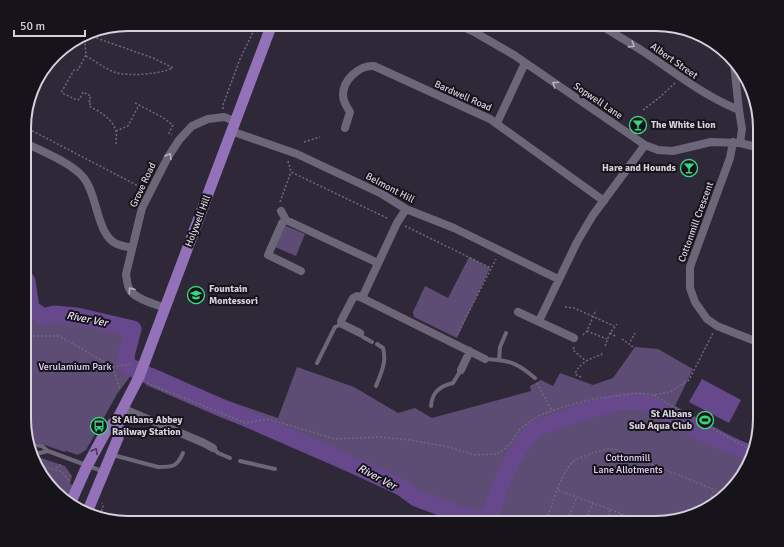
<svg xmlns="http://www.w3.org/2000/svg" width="784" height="547" viewBox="0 0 784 547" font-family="Signika,sans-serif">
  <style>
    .green { fill: #5d4c74 }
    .water { fill: #67488c }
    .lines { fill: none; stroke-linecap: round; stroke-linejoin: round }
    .river { stroke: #67488c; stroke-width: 17 }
    .path { stroke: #706a78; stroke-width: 1.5; stroke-dasharray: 2 2; stroke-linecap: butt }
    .service { stroke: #6d6678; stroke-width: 4 }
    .minor { stroke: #6d6678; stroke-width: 8 }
    .primary { stroke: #9372b9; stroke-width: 11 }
    .oneway { stroke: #b6b1be }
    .oneway2 { stroke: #48395a }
    .labels { text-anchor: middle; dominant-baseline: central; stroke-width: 4; stroke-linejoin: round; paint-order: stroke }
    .street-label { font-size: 10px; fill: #d5d1dc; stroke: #16131a }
    .poi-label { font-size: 10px; font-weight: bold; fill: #d5d1dc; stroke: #16131a; text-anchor: start }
    .park-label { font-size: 10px; fill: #e2d2f9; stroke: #16131a }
    .water-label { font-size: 11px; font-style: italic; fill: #e4dcf0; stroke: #16131a }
    .rim { fill: none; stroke: #d5d1dc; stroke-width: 2 }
  </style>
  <rect width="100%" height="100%" fill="#2f2839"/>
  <!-- green -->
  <path class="green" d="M284 225 305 234 296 256 275 247Z
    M469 257 490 268 457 338 414 317 413 312 425 286 448 298Z
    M25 279 27 281 31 308 43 317 54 314 77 316 133 329 135 364 132 374 117 394 101 423H100L97 428 98 429 86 450 78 455 66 451 65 452 42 444 28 441 25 432Z
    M635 347 658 349 693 369 675 406 752 447 739 482 702 512 656 523H471L408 499 392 487 368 478 356 470 296 445 222 418 146 385 153 368 223 399 278 418 297 367 354 387 398 413 415 408 432 418 531 391 530 386 541 380 553 386 560 373 593 385 613 378Z
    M32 455 65 466 72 476 70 484 73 485 65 502 38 471Z"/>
  <!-- water -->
  <path class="water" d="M702 379 741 400 729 423 689 402Z"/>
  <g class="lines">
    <!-- river -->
    <path class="river" d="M25 279 27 281 31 308 43 317 54 314 77 316 133 329 124 363 138 371 351 464 401 487 416 498 475 520 482 519 488 517 492 510 499 489 514 457 524 442 531 433 540 427 586 411 618 402 633 401 643 402 652 405 711 437 749 453"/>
    <!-- path -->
    <path class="path" d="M86 56C95 61 104 68 114 72 128 77 160 74 173 68
      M135 103 162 117 173 125 169 133 172 135
      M223 109V105L240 59 257 24
      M643 110 659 98 675 83
      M25 127 142 188
      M116 131 128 126 139 105
      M304 142 320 137
      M116 144C116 140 117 135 116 131 112 118 100 112 89 106L91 102 89 101 91 96 83 92 80 99 77 100 62 93V91L74 70H78L86 55 85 42 88 35 153 58 173 68
      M288 161 291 172 389 219
      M280 202 291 172
      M405 226 491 268
      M565 307 574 308 614 326
      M587 331 607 339
      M610 333 617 337
      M457 335 496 259
      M583 335 587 331 596 310
      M25 336H59L113 367 132 364
      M622 339 629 344
      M605 346 610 333 617 324
      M574 347 573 350 586 361
      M633 347 629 344 635 333
      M113 367 120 390
      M581 377 575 374C579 363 591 358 601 355L603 352
      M147 383 246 423 268 419 335 439 379 437 410 440 449 447 475 455 496 454 504 450 510 444 520 429 540 415 567 406 593 399 638 393 654 395 670 392 689 380 713 333
      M537 383 552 411
      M654 395 679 410 751 450
      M36 464 62 472 70 482
      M56 468 62 464
      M558 490 646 523
      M707 508 714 490
      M100 515 103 506 102 503
      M545 523C552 507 559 478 570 465 575 459 585 456 592 453 599 451 606 449 614 449L725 494
      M566 523 577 497
      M584 523 593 503
      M605 523 610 510
      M617 523 621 514
      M626 523 629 517"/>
    <!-- service -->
    <path class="service" d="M360 333 363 337 372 342
      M485 359C509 360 516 362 535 378
      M499 360 500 347 506 333
      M317 363 335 327 342 324
      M376 386C381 373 387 362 383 348L377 344
      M431 406C432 392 440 386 453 383L461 370
      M29 444 42 446 48 451 102 471
      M213 448 218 453 230 458
      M31 452 40 453 48 451
      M113 455 158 467C173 467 177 467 183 453
      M240 461 275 469"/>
    <!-- minor -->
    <path class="minor" d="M457 24 476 33 514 55 645 145 658 150 673 151 711 142 740 143 760 148
      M599 24C614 34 629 42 644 52 676 73 702 95 739 110
      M734 64 739 110 742 129 740 143
      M497 123 525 63
      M345 128 350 112C347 107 343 102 343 95 343 80 359 65 374 66L490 119 604 201
      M231 131 297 154 382 194 406 209 454 228 558 279
      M733 142 730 158 690 267V288L695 302 707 319 717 326 760 343
      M25 143C42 151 71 163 83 177 98 194 96 235 117 244 122 246 128 247 132 248
      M406 209 397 223 362 298 485 359
      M281 211 286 220
      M301 271 268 255 282 223 286 220 378 263
      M165 308C155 304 135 299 130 290 127 286 127 280 126 274L142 208 168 157 179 140 192 126 208 119 224 117 235 121
      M518 312 574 338
      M539 321 577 242 593 215 645 145
      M360 333 342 324 341 321 353 298 357 296 362 298
      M461 370 470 351
      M124 409 204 443 213 448"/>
    <!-- primary -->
    <path class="primary" d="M70 504 87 466 105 433 119 416 139 377 272 24
      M88 510 118 438 119 416"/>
  </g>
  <!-- one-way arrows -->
  <defs><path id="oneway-chevron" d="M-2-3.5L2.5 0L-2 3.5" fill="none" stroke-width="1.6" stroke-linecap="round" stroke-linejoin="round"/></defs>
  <g class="oneway">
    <use href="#oneway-chevron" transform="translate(632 45) rotate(32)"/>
    <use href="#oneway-chevron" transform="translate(555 84) rotate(-146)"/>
    <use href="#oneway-chevron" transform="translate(169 156) rotate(-59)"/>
    <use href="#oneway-chevron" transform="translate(131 290) rotate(-126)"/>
  </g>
  <use class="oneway2" href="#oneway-chevron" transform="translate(95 451) rotate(-61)"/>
  <!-- icons -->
  <defs>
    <g id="bar-ring" transform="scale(0.9)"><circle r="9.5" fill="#16131a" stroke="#38d880" stroke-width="1.5"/><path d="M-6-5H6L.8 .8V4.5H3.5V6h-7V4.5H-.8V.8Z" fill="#38d880"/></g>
    <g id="school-ring" transform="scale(0.9)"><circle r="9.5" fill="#16131a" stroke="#38d880" stroke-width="1.5"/><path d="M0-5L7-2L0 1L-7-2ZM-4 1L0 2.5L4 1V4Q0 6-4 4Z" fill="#38d880"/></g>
    <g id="stadium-ring" transform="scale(0.9)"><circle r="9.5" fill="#16131a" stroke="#38d880" stroke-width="1.5"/><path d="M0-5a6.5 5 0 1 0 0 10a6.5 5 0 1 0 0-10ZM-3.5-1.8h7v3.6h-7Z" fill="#38d880"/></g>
    <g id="bus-ring" transform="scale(0.9)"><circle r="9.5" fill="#16131a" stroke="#38d880" stroke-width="1.5"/><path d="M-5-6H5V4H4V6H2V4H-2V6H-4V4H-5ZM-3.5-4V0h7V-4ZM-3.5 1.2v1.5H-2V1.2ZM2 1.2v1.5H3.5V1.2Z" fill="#38d880"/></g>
  </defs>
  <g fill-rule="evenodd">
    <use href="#bar-ring" x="638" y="125"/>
    <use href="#bar-ring" x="689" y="168"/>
    <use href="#school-ring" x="196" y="295"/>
    <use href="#stadium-ring" x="705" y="420"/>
    <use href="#bus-ring" x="99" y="426"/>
  </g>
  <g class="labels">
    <!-- street labels -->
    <g class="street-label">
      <text transform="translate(674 61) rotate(35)">Albert Street</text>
      <text transform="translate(463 96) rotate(24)">Bardwell Road</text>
      <text transform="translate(598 101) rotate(34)">Sopwell Lane</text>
      <text transform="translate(143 185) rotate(-65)">Grove Road</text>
      <text transform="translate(390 188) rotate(28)">Belmont Hill</text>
      <text transform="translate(198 221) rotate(-69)">Holywell Hill</text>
      <text transform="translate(696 222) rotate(-70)">Cottonmill Crescent</text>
    </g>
    <!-- poi labels -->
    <g class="poi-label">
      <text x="651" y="125">The White Lion</text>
      <text x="676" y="168" text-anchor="end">Hare and Hounds</text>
      <text x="209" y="289">Fountain<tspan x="209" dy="12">Montessori</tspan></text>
      <text x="692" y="414" text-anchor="end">St Albans<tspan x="692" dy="12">Sub Aqua Club</tspan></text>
      <text x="112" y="420">St Albans Abbey<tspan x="112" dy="12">Railway Station</tspan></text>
    </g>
    <!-- park labels -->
    <g class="park-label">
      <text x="75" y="367">Verulamium Park</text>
      <text x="628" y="458">Cottonmill<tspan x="628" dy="12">Lane Allotments</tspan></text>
    </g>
    <!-- water labels -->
    <g class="water-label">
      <text transform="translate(87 319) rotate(11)">River Ver</text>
      <text transform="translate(377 477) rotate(28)">River Ver</text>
    </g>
  </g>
  <!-- crop -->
  <path d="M0 0H784V547H0ZM128 31H656A97 97 0 0 1 753 128V419A97 97 0 0 1 656 516H128A97 97 0 0 1 31 419V128A97 97 0 0 1 128 31Z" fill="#16131a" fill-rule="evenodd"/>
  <path class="rim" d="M128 31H656A97 97 0 0 1 753 128V419A97 97 0 0 1 656 516H128A97 97 0 0 1 31 419V128A97 97 0 0 1 128 31Z"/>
  <!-- scale -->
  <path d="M14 30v6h71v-6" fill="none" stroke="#d5d1dc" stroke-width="2"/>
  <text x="20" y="30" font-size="12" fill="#d5d1dc" stroke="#16131a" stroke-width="3" paint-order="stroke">50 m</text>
</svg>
